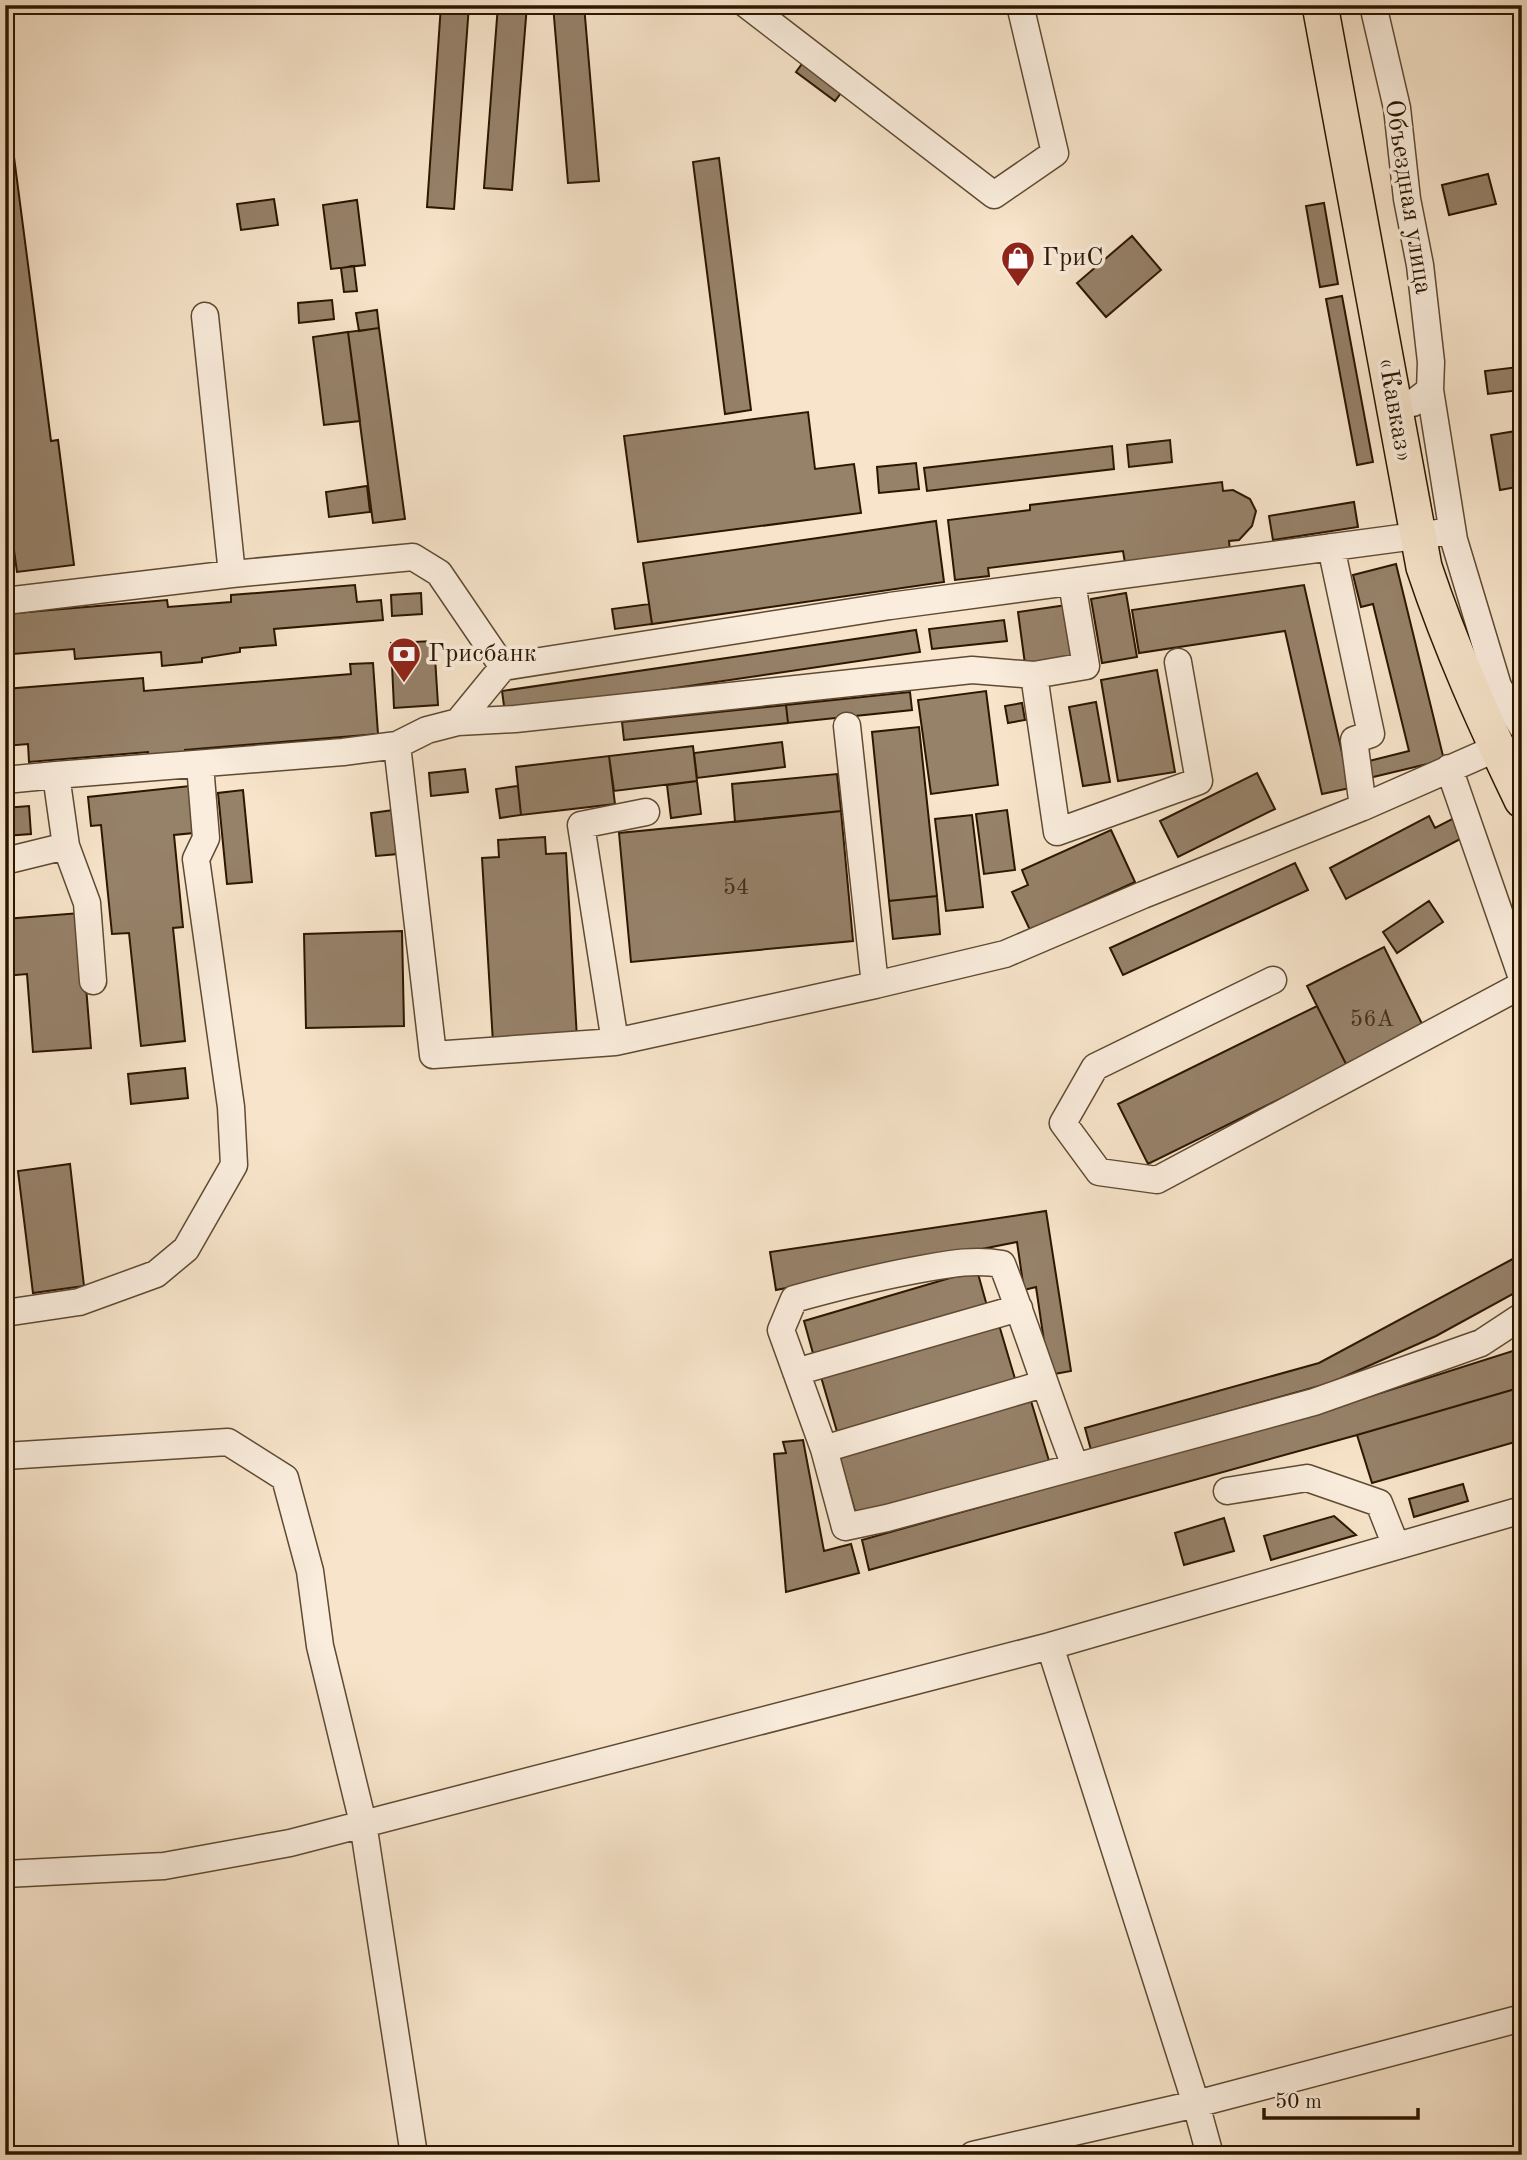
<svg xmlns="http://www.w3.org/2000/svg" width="1527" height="2160" viewBox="0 0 1527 2160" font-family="'Old Standard TT',serif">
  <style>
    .building { fill: #968169; stroke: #2c1600; stroke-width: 2 }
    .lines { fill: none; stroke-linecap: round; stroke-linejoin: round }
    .minor-casing { stroke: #5f4a32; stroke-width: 29 }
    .major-casing { stroke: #2c1600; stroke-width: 38 }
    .minor { stroke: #faeddd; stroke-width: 26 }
    .major { stroke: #f7e4ca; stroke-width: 35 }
    .labels { text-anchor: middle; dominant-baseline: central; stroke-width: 7; stroke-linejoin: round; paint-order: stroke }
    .number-label { font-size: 23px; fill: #46311a }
    .street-label { font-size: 26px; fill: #2c1600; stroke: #faeddd }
    .poi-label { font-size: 26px; fill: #2c1600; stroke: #faeddd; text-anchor: start }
  </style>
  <rect width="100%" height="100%" fill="#f7e4ca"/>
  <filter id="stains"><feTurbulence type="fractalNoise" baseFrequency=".00286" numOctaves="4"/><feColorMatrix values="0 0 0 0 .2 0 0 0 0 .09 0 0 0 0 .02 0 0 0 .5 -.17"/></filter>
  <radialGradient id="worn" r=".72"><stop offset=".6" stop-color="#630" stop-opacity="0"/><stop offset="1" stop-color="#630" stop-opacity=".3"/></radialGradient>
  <!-- building -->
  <path class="building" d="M441 5H469L454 209 427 207Z
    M498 5H527L512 190 484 188Z
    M553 5H584L599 181 568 183Z
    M807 57 846 86 835 101 796 72Z
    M5 88 51 441 58 440 74 565 17 572 5 485V482L13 481 5 418Z
    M719 158 751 410 725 414 693 162Z
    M1488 174 1496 204 1449 215 1442 185Z
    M274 199 278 225 241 230 237 204Z
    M357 200 365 265 331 269 323 205Z
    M1324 203 1338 284 1320 287 1306 206Z
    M1132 236 1161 270 1106 317 1077 283Z
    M354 266 357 291 344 292 341 268Z
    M1342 296 1373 462 1357 465 1326 299Z
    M332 300 334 319 299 323 298 303Z
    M377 310 379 328 359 331 356 313Z
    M379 328 405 519 373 523 348 332Z
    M348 332 360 421 324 425 313 337Z
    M1518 367 1521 390 1488 394 1485 371Z
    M808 412 815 469 854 464 861 513 638 542 624 436Z
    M1522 430V486L1500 490 1491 435Z
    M1170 440 1172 462 1129 467 1127 445Z
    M1112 446 1114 469 927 491 924 468Z
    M916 463 919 489 879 493 877 467Z
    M1222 482 1223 491 1233 490 1250 499 1256 511 1252 526 1239 540 1229 541 1230 551 1125 563 1123 551 988 568 989 576 955 580 948 520 1030 510V505Z
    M367 486 370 512 329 517 326 492Z
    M1354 502 1358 527 1273 540 1269 516Z
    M936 521 944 582 652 624 643 563Z
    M1522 562V601L1517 563Z
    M1396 564 1444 760 1369 778 1365 762 1409 751 1373 604 1361 607 1353 575Z
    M355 585 357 602 381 600 383 620 274 629 276 645 240 648V652L202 658V662L162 666 161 652 75 659 74 649 13 654 11 631 5 632V614L167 600 168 607 231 602V595Z
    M1304 585 1350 788 1322 794 1285 631 1139 653 1132 610Z
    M421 593 422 614 392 616 391 595Z
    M1126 593 1137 657 1102 663 1091 599Z
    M649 604 652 624 615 629 612 609Z
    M1067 605 1075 656 1025 664 1018 612Z
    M1004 620 1007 641 932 649 929 629Z
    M916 630 920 652 505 713 502 691Z
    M434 641 438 705 394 708 391 643Z
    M373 663 378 734 185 750V756L149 758 148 752 29 762 28 744 5 746V689L143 678 144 691 351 674 350 664Z
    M1157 670 1175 772 1118 781 1101 680Z
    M986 691 998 785 931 794 918 700Z
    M910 692 912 710 788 723 786 705Z
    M1096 702 1110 782 1083 786 1069 707Z
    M1022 703 1025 720 1008 723 1005 706Z
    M786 705 788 723 624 740 622 722Z
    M919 727 937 896 889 901 872 732Z
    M782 742 785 767 697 778 694 753Z
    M693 746 697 781 614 791 609 756Z
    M609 756 615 804 521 815 516 767Z
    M465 769 468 792 431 796 429 773Z
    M1257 773 1275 809 1178 857 1160 821Z
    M837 774 841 811 735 822 732 784Z
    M697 781 701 814 671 818 667 785Z
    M199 785 204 832 174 835 183 927 173 928 185 1041 141 1046 129 933 112 934 101 825 91 826 88 797Z
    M518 786 521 815 500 818 496 789Z
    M243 790 252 882 227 884 218 793Z
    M29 806 31 834 5 836V808Z
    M394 810 398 854 376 856 371 813Z
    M1007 810 1015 870 984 874 976 814Z
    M841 811 853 941 631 962 619 833Z
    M972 815 983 907 946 911 935 819Z
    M1429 816 1435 828 1456 817 1466 836 1346 899 1330 868Z
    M1111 830 1135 882 1030 930 1012 892 1028 885 1022 870Z
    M545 837 546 854 566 853 577 1038 493 1043 482 858 499 857 498 840Z
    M1295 863 1308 890 1123 975 1110 948Z
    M937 896 940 934 893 939 889 901Z
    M1429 901 1443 922 1397 953 1383 932Z
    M80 913 91 1048 33 1052 27 974 5 976V919Z
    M402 931 404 1026 306 1028 304 934Z
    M1384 947 1426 1032 1349 1070 1307 986Z
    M1317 1006 1347 1066 1148 1164 1118 1104Z
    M185 1068 188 1098 131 1104 128 1074Z
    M70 1164 84 1286 33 1293 18 1171Z
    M1046 1211 1071 1371 1049 1375 1036 1287 1024 1290 1017 1242 776 1290 770 1252Z
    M1522 1254V1289L1436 1336 1330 1383 1091 1450 1085 1428 1319 1363Z
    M977 1270 987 1306 814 1357 804 1321Z
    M999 1325 1016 1382 838 1435 821 1377Z
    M1522 1348V1387L1357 1435 869 1570 862 1540 1349 1403Z
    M1522 1387V1440L1372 1483 1357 1435Z
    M1031 1401 1050 1464 857 1518 839 1455Z
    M803 1440 824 1551 851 1544 859 1573 786 1592 774 1454 786 1453 783 1442Z
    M1463 1484 1468 1501 1414 1517 1409 1499Z
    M1334 1516 1356 1535 1271 1560 1264 1536Z
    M1224 1518 1234 1551 1184 1565 1175 1533Z"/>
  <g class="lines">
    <!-- minor casing -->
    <g class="minor-casing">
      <path id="minor" d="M747 5 994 195 1055 153 1020 5
        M1373 5 1397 108 1407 199 1420 265 1431 362 1430 390 1413 403
        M205 316 232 574
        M1430 390 1454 540 1498 686 1522 727
        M1331 547 1371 734 1354 740 1363 807
        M1072 583 1086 666 1034 675 1057 832 1199 781 1178 662
        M5 601 232 574 413 557 439 573 503 667 890 606 1438 533
        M503 667 458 722 515 719 972 670 1034 675
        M397 745 433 1055 615 1042
        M1449 768 1522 978
        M5 780 56 775
        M646 812 581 825 615 1042 875 985 847 726
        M5 861 66 846
        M1273 980 1095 1067 1063 1123 1099 1172 1157 1180 1522 985
        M93 981 87 903 66 846 56 775 343 752 397 745 427 730 458 722
        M875 985 1005 954 1143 895 1363 807 1497 748
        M5 1313 79 1302 156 1274 186 1249 234 1165 231 1107 196 859 206 838 200 765
        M796 1372 1019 1308
        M824 1449 1043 1384
        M5 1456 228 1442 285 1478 310 1571 320 1646 363 1823 414 2155
        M1075 1466C1049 1399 1028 1331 1002 1264 974 1259 949 1264 921 1269 877 1277 837 1287 794 1299L781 1330 824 1449 845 1527 887 1518 1314 1402 1481 1343 1522 1316
        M1227 1491 1307 1478 1379 1503 1396 1546
        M1050 1646 1196 2104 1210 2155
        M5 1874 164 1866 290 1843 1050 1646 1522 1510
        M973 2155 1196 2104 1522 2018"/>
    </g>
    <!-- major casing -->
    <g class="major-casing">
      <path id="major" d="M1320 5 1424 567C1451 648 1485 723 1522 800"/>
    </g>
    <!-- minor -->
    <use href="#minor" class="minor"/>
    <!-- major -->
    <use href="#major" class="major"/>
  </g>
  <!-- icons -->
  <defs>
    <g id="shop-pin" transform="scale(1.75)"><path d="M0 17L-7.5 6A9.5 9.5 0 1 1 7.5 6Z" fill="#8f2418" stroke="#faeddd"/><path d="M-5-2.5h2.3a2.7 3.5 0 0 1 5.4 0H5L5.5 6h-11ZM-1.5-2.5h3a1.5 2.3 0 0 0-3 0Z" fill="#fff"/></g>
    <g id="bank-pin" transform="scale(1.75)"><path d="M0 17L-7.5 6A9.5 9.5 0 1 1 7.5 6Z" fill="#8f2418" stroke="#faeddd"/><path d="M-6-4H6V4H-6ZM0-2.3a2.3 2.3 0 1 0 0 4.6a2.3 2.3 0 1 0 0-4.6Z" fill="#fff"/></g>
  </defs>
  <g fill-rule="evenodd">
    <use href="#shop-pin" x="1018" y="258"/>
    <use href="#bank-pin" x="404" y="654"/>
  </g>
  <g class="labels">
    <!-- number labels -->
    <g class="number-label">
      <text x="736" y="887">54</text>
      <text x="1372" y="1019">56А</text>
    </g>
    <!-- street labels -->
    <g class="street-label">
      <text transform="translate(1408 197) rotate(81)">Объездная улица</text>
      <text transform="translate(1395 410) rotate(80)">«Кавказ»</text>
    </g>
    <!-- poi labels -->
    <g class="poi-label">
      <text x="1042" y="258">ГриС</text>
      <text x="428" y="654">Грисбанк</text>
    </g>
  </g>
  <!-- margin -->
  <rect width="1527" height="2160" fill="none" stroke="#f7e4ca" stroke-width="28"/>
  <rect x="7" y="7" width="1513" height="2146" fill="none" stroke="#2c1600" stroke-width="3.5"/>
  <rect x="14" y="14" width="1499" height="2132" fill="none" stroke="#2c1600" stroke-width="2"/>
  <!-- scale -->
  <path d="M1264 2108v10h154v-10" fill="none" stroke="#2c1600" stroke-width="3.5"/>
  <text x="1275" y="2108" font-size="21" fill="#2c1600" stroke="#faeddd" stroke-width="5" paint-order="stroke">50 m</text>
  <rect width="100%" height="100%" filter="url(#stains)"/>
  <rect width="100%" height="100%" fill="url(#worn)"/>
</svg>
